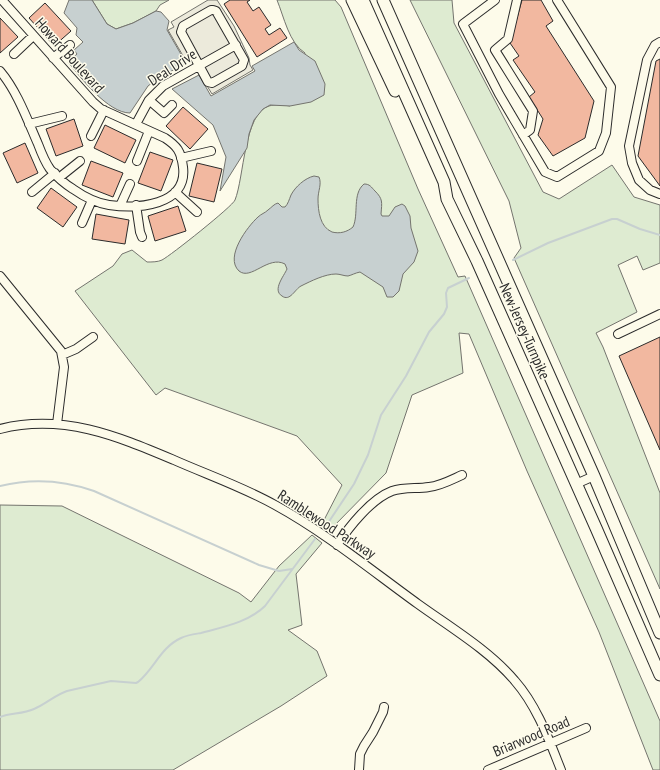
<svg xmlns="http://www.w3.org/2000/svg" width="660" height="770" viewBox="0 0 660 770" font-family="'PT Sans Narrow',sans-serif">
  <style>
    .green { fill: #deebd1; stroke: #74746e }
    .parking { fill: #eceadb; stroke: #74746e }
    .water { fill: #c7d0d0; stroke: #74746e }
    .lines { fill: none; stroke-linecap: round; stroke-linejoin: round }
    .stream { stroke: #c7d0d0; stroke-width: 2 }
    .building { fill: #f2b8a0; stroke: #2b2b2b }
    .minor-casing { stroke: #2b2b2b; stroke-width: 10 }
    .highway-casing { stroke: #2b2b2b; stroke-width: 13 }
    .minor { stroke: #fdfbea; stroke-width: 8 }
    .highway { stroke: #fdfbea; stroke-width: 11 }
    .labels { text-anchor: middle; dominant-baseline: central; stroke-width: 3; stroke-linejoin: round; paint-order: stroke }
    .street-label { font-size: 15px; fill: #2b2b2b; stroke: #fdfbea }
  </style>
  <rect width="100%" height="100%" fill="#fdfbea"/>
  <!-- green -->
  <path class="green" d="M92 0H169L160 5 156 11 133 23 116 29 107 24Z
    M277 0H335L341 7 418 189 458 277 465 276 660 721V770H653L599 632 527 471 469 334 459 333 463 373 412 395 386 473 332 528 323 522 342 485 297 436 165 388 156 395 75 291 113 266 122 254 132 250 147 262C152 262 158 262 162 260 170 256 233 206 235 200 244 178 244 113 269 106 275 104 284 105 290 106L305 53C289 43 284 17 277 0Z
    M410 0H452L454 23 543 192 559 199 612 165 634 197 660 205V263L643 270 637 256 618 265 637 312 596 333 603 347 660 493V589L514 258 521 248 509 201Z
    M0 505 62 506 239 593 251 602 279 566 312 535 322 543 296 574 302 625 288 630 317 651 327 676 281 706 173 770H0Z"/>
  <!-- parking -->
  <path class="parking" d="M208 0H217L234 26 249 58 250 65 253 70 212 94 190 58 186 61 168 30 174 27 171 22Z"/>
  <!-- water -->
  <path class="water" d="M69 0H92L107 24 116 29 133 23 156 11 161 12 169 21 167 30 186 63 157 79 148 86 130 113C108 113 81 78 68 62L77 54 74 50 83 42 76 35 77 28 64 13Z
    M294 42 299 50 315 61 325 84 324 95 311 102 290 106 270 105 263 109 254 120 249 134 247 148 220 191 226 157 213 125 172 89 199 75 211 96 255 71 252 66Z
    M314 176 319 177C322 184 318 191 318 199 318 211 320 227 332 232 340 234 347 232 353 227 359 214 352 194 364 184 370 184 371 187 375 191 383 199 382 202 381 214L382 216H389L395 207 402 204 405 206 410 216 411 228 418 251 414 262 403 274 399 291 393 297H387L383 287 360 272C355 273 352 275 348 276 344 276 340 274 336 274 325 274 311 281 301 286 295 289 290 302 282 296 272 290 284 276 287 269L285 264C268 255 251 281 239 271 224 257 248 226 258 217 261 214 265 213 268 210 272 207 274 204 278 203L282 207H285C288 204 289 200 291 195 295 187 305 178 314 176Z"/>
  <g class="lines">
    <!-- stream -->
    <path class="stream" d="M513 260 548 243 612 219H617L640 229 660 235
      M0 486C32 478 63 480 94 491L259 565 279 571 292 569
      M326 526 354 484 368 455 381 415 406 376 429 332 444 314 447 307 446 293 448 288 469 278
      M0 717C11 713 23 714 34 709 46 704 55 695 67 691L111 681 136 683 138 682C154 669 161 647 181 638 187 635 195 634 201 633 223 627 249 622 265 606L315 539"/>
  </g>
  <!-- building -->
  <path class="building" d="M230 0H250L247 2 253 11 259 7 271 25 265 29 269 35 280 28 287 38 257 57 224 4Z
    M522 0H541L553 21 546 26 594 101 585 138 553 156 538 135 543 119 529 97 535 92 513 60 519 56 510 43Z
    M45 3 71 31 54 46 29 18Z
    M0 18 18 37 0 53Z
    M660 59V186L638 156 656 61Z
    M183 107 208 129 190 149 166 126Z
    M74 119 83 146 56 156 46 129Z
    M105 125 136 140 125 163 94 148Z
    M25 143 38 173 17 183 3 153Z
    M150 152 173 160 161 191 138 183Z
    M91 161 123 173 113 197 82 185Z
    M197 163 222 169 214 202 189 196Z
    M51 188 77 207 63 227 37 208Z
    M178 206 186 231 155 241 148 216Z
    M96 214 129 220 125 244 92 239Z
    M660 337V450L619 356Z"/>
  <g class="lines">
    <!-- minor casing -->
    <g class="minor-casing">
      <path id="minor" d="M495 0 463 24 499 94 545 172 557 177 599 151 606 133 611 87 557 0
        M517 0 508 39 495 50 533 111 530 130 523 135
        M211 10H213L216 11 244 60 242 66 212 83 208 82 181 32 183 26Z
        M660 42 655 45 647 60 629 146 632 163 639 180 650 190 660 194
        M14 54 33 36
        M53 58 70 45
        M0 71C17 91 27 119 38 144 41 152 45 162 50 169 56 176 65 184 73 189 83 196 96 203 109 205 137 209 188 206 183 167 181 151 177 146 165 138L101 109 93 102 2 0
        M149 100 164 113 172 105
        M29 124 62 116
        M136 124 149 100 163 86 236 45
        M91 136 104 110
        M181 158 211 151
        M137 161 149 131
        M60 177 80 161
        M32 192 55 173
        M175 192 197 212
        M136 205 140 232 142 237
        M120 206 130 184
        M82 223 92 200
        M0 276 61 351 64 367 57 424
        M618 334 660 314
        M62 355 76 349 93 337
        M0 429C63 413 117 436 174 460 208 475 243 487 275 505 326 533 371 570 418 604 450 627 490 651 515 681 537 706 549 740 561 770
        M576 484 594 476
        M337 545C349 527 371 499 392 491 404 487 417 489 429 487 440 486 451 480 462 475
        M359 770 360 754 364 746 373 732 383 712 384 707
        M488 770 586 728"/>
    </g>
    <!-- highway casing -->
    <g class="highway-casing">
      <path id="highway" d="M352 0 395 91
        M363 0 444 182 447 199 477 261 596 528 660 675
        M383 0 594 476 660 633"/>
    </g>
    <!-- minor -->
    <use href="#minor" class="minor"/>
    <!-- highway -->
    <use href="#highway" class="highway"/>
  </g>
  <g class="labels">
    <!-- street labels -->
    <g class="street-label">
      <text transform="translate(70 55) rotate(48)">Howard Boulevard</text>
      <text transform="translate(172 67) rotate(-33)">Deal Drive</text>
      <text transform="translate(525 331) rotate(66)">New Jersey Turnpike</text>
      <text transform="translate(327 524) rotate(33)">Ramblewood Parkway</text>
      <text transform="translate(531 736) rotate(-23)">Briarwood Road</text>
    </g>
  </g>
</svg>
